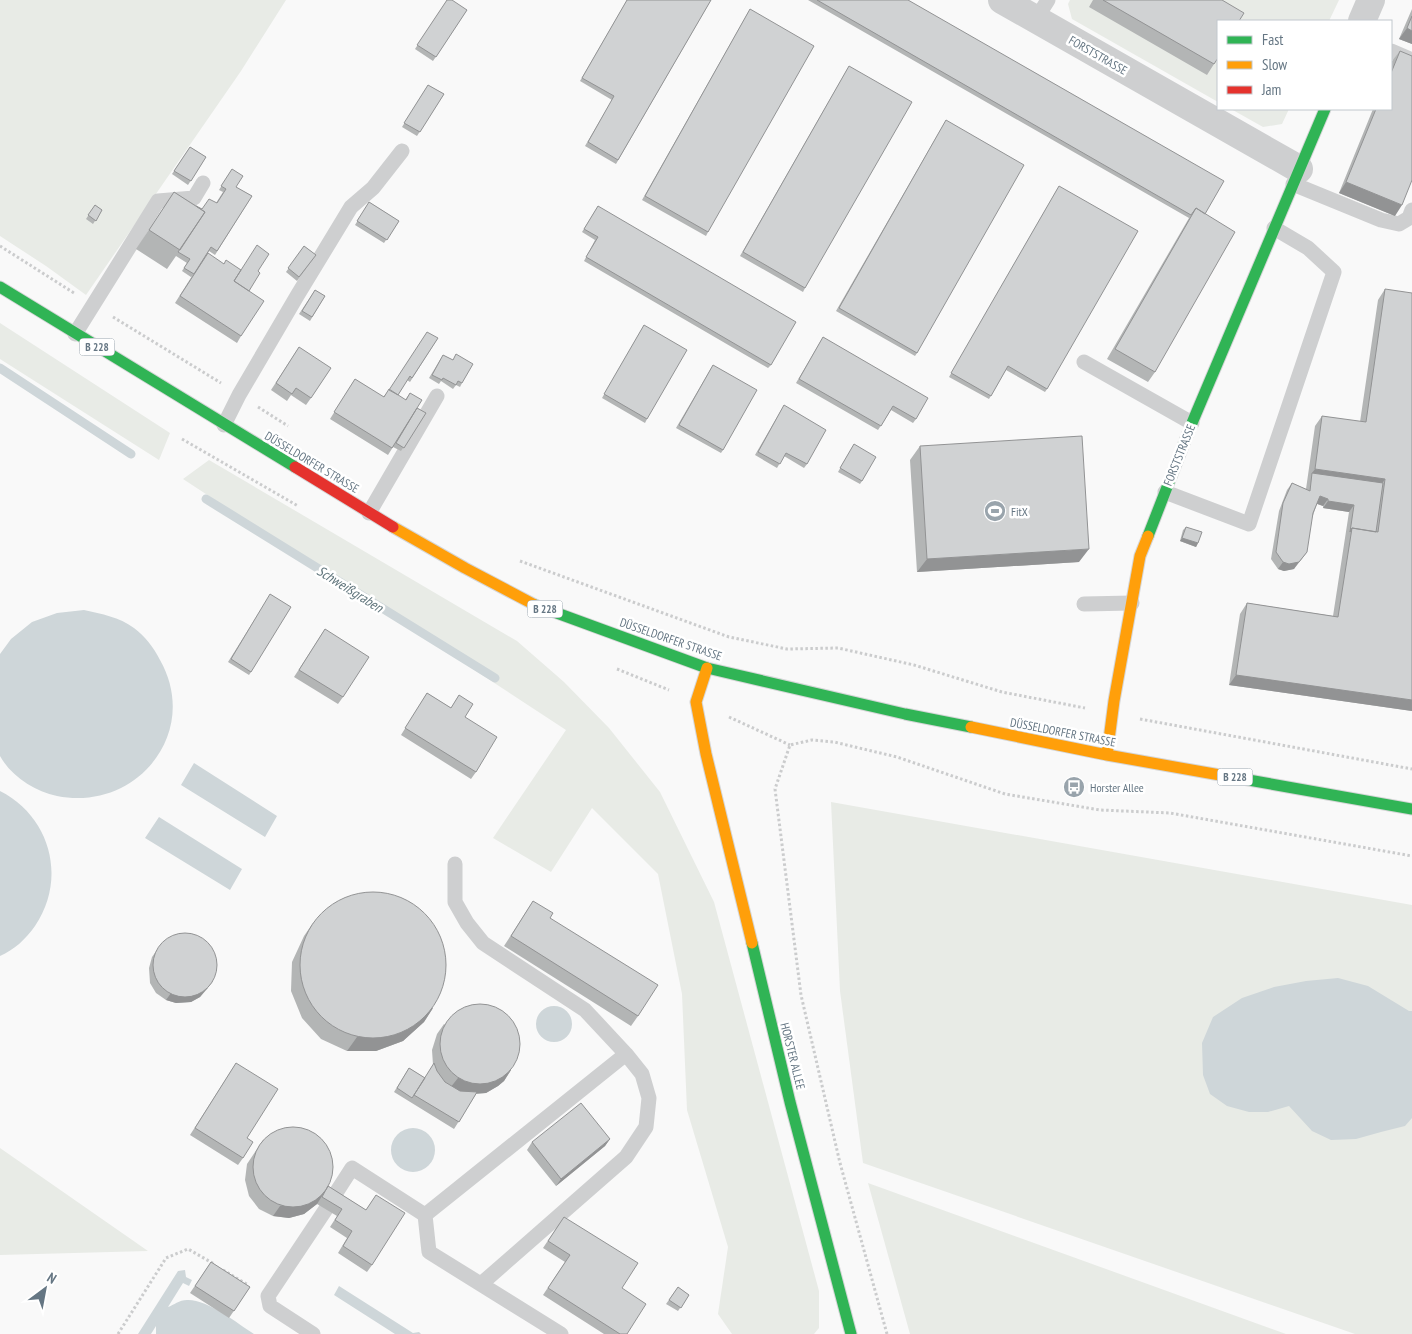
<svg xmlns="http://www.w3.org/2000/svg" width="1412" height="1334" viewBox="0 0 1412 1334" font-family="'PT Sans Narrow',sans-serif">
  <style>
    .green { fill: #e8ebe6 }
    .water { fill: #ced6d9 }
    .lines { fill: none; stroke-linecap: round; stroke-linejoin: round }
    .stream { stroke: #ced6d9; stroke-width: 9 }
    .fast-casing { stroke: #d5d6d7; stroke-width: 13 }
    .slow-casing { stroke: #d5d6d7; stroke-width: 13 }
    .jam-casing { stroke: #d5d6d7; stroke-width: 13 }
    .path { stroke: #cbcccd; stroke-width: 3; stroke-dasharray: 2.5 2.5; stroke-linecap: butt }
    .lane { stroke: #cecfd0; stroke-width: 15 }
    .street { stroke: #cecfd0; stroke-width: 28 }
    .fast { stroke: #30b455; stroke-width: 11 }
    .slow { stroke: #ff9f0a; stroke-width: 11 }
    .jam { stroke: #e5322d; stroke-width: 11 }
    .wall { fill: #b3b5b5 }
    .shaded-wall { fill: #929394 }
    .building { fill: #d0d2d3; stroke: #929394 }
    .labels { text-anchor: middle; dominant-baseline: central; stroke-width: 5; stroke-linejoin: round; paint-order: stroke }
    .shield { fill: #fff; stroke: #939fa8; stroke-width: 1 }
    .shield-label { font-size: 11px; font-weight: bold; fill: #657683 }
    .street-label { font-size: 12px; fill: #657683; stroke: #fff }
    .poi-label { font-size: 12px; fill: #657683; stroke: #fff; text-anchor: start }
    .water-label { font-size: 14px; font-style: italic; fill: #60757c; stroke: #fff }
  </style>
  <rect width="100%" height="100%" fill="#f9f9f9"/>
  <!-- green -->
  <path class="green" d="M0 0H286L241 71 86 295 46 266 0 236Z
    M1070 0H1339L1329 21H1218V102L1072 19 1068 4Z
    M1231 109H1289L1282 124 1263 127Z
    M0 323 170 433 159 460 0 359Z
    M209 460 517 641 564 682 609 728 660 792 714 902 819 1291V1328L814 1334H732L718 1314 728 1247 687 1110 682 994 658 874 592 808 551 872 493 838 566 730 183 479Z
    M831 802 1412 905V1334H1355L863 1163 840 991Z
    M0 1148 148 1251 0 1255Z
    M868 1183 1286 1334H910Z"/>
  <!-- water -->
  <path class="water" d="M84 610C102 614 119 617 134 628 145 636 154 648 160 660 201 732 137 812 57 796 34 791 11 776 0 756V654L11 639 32 622 57 613Z
    M194 763 277 816 265 837 181 785Z
    M0 791C51 817 67 879 35 926 26 939 14 950 0 956Z
    M159 817 242 869 230 890 145 838Z
    M1338 978 1368 986 1409 1011H1412V1118L1405 1126 1381 1132 1356 1139 1331 1140 1312 1131 1289 1106 1268 1112H1249L1227 1106 1210 1094 1203 1075 1202 1043 1213 1017 1242 998 1274 987 1306 981Z
    M536 1024a18 18 0 1 1 36 0a18 18 0 1 1-36 0Z
    M391 1150a22 22 0 1 1 44 0a22 22 0 1 1-44 0Z
    M185 1270 186 1277 192 1280 189 1286 183 1283 168 1307C174 1305 179 1300 187 1300 207 1299 237 1323 254 1334H156V1326L151 1334H138L178 1271Z
    M339 1286 413 1333 419 1332 421 1334H395L334 1295Z"/>
  <g class="lines">
    <!-- stream -->
    <path class="stream" d="M0 368 131 454
      M206 499 495 678"/>
    <!-- fast casing -->
    <g class="fast-casing">
      <path id="fast" d="M0 287 295 467
        M1148 536 1192 423 1325 109
        M535 605 707 668 905 714 971 727
        M1220 775 1412 809
        M752 943 790 1102 851 1334"/>
    </g>
    <!-- slow casing -->
    <g class="slow-casing">
      <path id="slow" d="M393 527 465 568 535 605
        M707 668 696 702 706 754 752 943
        M971 727 1107 755 1220 775
        M1107 755 1114 701 1140 556 1148 536"/>
    </g>
    <!-- jam casing -->
    <g class="jam-casing">
      <path id="jam" d="M295 467 393 527"/>
    </g>
    <!-- path -->
    <path class="path" d="M0 246 74 293
      M113 317 221 383
      M258 407 288 426
      M182 439 298 506
      M520 561 729 637 787 649 838 648 914 665 1002 692 1085 708
      M617 669 669 690
      M729 717 790 745
      M1140 719 1412 769
      M223 1270 248 1285
      M118 1334 166 1258 188 1249 214 1264
      M887 1334 840 1163 801 995 775 789 790 745 812 740 834 742 897 757 1005 794 1100 810 1170 813 1412 856"/>
    <!-- lane -->
    <path class="lane" d="M1036 19 1048 0
      M1391 51 1412 60
      M1293 184 1381 220 1399 224 1409 218 1412 210
      M75 334 158 201 194 198 203 183
      M1084 362 1192 423
      M224 425 239 395 297 296 351 207 373 188 402 151
      M1165 492 1249 524 1334 272 1308 248 1274 228
      M369 513 437 396
      M1084 604 1132 603
      M332 1199 352 1168 425 1215 429 1252 561 1334
      M425 1215 626 1054 585 1010 483 943 467 923 455 902V864
      M481 1284 626 1157 646 1127 649 1098 642 1074 626 1054
      M313 1334 270 1306 268 1296 326 1209"/>
    <!-- street -->
    <path class="street" d="M1002 0 1299 169
      M1362 21 1371 0"/>
    <!-- fast -->
    <use href="#fast" class="fast"/>
    <!-- slow -->
    <use href="#slow" class="slow"/>
    <!-- jam -->
    <use href="#jam" class="jam"/>
  </g>
  <!-- wall -->
  <path class="wall" d="M447 0 467 10 433 61 415 49Z
    M627 0H711L616 164 585 146 612 100 580 81Z
    M808 0H908L1205 214 1155 372 1148 382 1107 359 1189 218Z
    M1093 0H1222L1214 64 1207 75 1089 7Z
    M750 9 708 232 706 236 642 200Z
    M1412 9V44L1399 39Z
    M1400 51 1395 216 1339 193 1373 109H1391V65L1392 61Z
    M849 66 805 288 803 292 740 256Z
    M428 85 444 94 417 136 402 127Z
    M946 120 917 353 915 356 836 311Z
    M190 147 206 157 188 185 172 174Z
    M232 169 236 187 252 196 215 255 209 251 204 259 224 264 241 270 258 271 249 291 241 336 237 343 175 303 192 276 191 277 182 271 187 263 176 256 167 269 136 249 174 192 202 209 216 203 223 192 219 190Z
    M1059 186 1047 389 1045 392 1006 370 989 399 949 377Z
    M369 202 399 221 384 243 355 225Z
    M95 205 102 210 93 224 86 219Z
    M598 206 771 365 768 368 584 261 595 240 582 232Z
    M304 246 316 255 297 281 286 272Z
    M1385 289 1412 711 1229 685 1240 614 1247 603 1333 616 1349 512 1323 508V506L1317 504 1294 569 1284 571 1278 569 1271 559 1279 511 1287 490 1292 483 1306 489 1315 426 1322 416 1360 422 1378 300Z
    M315 290 325 296 310 321 299 314Z
    M644 325 647 419 645 423 602 398Z
    M823 337 916 419 913 423 891 410 878 430 796 383Z
    M438 338 410 382 407 380 398 395 405 400 410 393 417 408 426 413 401 451 393 447 388 455 330 419 355 379 383 397Z
    M299 347 311 398 306 405 291 395 287 401 271 390Z
    M456 354 462 383 460 387 456 385 453 389 441 381 439 384 429 378 443 355 453 360Z
    M713 365 723 450 721 453 676 428Z
    M784 405 807 464 804 468 784 456 777 468 755 455Z
    M854 444 862 481 860 484 838 472Z
    M920 446 1079 562 917 572 910 460Z
    M1186 527 1198 543 1196 547 1180 541 1183 530Z
    M268 598 251 672 249 675 228 662Z
    M325 629 343 697 338 704 294 677Z
    M427 693 451 708 459 695 465 717 476 772 471 779 401 735Z
    M533 901 638 1016 631 1026 504 946Z
    M313 923 433 1008 424 1022 403 1041 376 1051H347L321 1039 302 1018 291 991 292 962 304 936Z
    M157 950 208 988 200 997 191 1002 176 1003 166 1000 156 993 150 983 149 968 152 957Z
    M444 1024 511 1070 504 1081 498 1086 486 1093 476 1094 454 1129 394 1092 409 1068 425 1078 433 1065 432 1050 437 1034Z
    M236 1063 247 1138 243 1158 238 1165 190 1135Z
    M610 1139 605 1146 556 1186 527 1150 532 1142Z
    M263 1140 328 1186 366 1210 376 1195 372 1265 367 1272 338 1253 347 1238 330 1227 337 1216 317 1204 304 1214 289 1218 273 1216 259 1209 249 1196 245 1180 247 1164Z
    M559 1224 622 1288 627 1334H604L543 1295 565 1262 543 1248Z
    M211 1262 250 1287 229 1318 190 1293Z
    M678 1287 689 1295 678 1311 666 1304Z"/>
  <!-- shaded-wall -->
  <path class="shaded-wall" d="M1407 28 1412 31V44L1399 39Z
    M1346 182 1402 205 1395 216 1339 193Z
    M1315 469 1385 479 1378 490 1312 473Z
    M1320 496 1328 499 1323 506 1315 503Z
    M1328 501 1354 505 1349 512 1323 508Z
    M1182 538 1198 543 1196 547 1180 541Z
    M1089 549 1079 562 917 572 927 559Z
    M1307 552 1294 569 1284 571 1278 569 1283 562Z
    M1236 675 1412 700V711L1229 685Z
    M213 981 200 997 191 1002 176 1003 166 1000 171 993Z
    M433 1008 424 1022 403 1041 376 1051H347L357 1037Z
    M511 1070 504 1081 498 1086 486 1093 467 1094 450 1088 458 1078Z
    M610 1139 605 1146 556 1186 561 1179Z
    M324 1193 317 1204 304 1214 289 1218 273 1216 280 1206Z"/>
  <!-- building -->
  <path class="building" d="M447 0H452L467 10 436 57 417 45Z
    M627 0H711L618 160 588 142 614 96 582 78Z
    M817 0H908L1224 181 1205 214 1196 208 1191 215Z
    M1103 0H1222L1244 13 1239 21H1218V58L1214 64Z
    M750 9 814 46 708 232 645 196Z
    M1412 16V31L1407 28Z
    M1400 51 1412 56V180L1402 205 1346 182 1376 109H1391V73Z
    M849 66 912 102 805 288 743 252Z
    M428 85 444 94 420 132 404 123Z
    M946 120 1024 165 917 353 839 308Z
    M190 147 206 157 191 181 174 171Z
    M232 169 243 176 236 187 252 196 217 251 211 247 194 274 184 268 190 259 178 252 205 212 196 206 202 209 209 199 217 203 226 189 221 186Z
    M1059 186 1138 231 1047 389 1008 366 991 396 951 373Z
    M174 192 205 212 180 250 149 230Z
    M369 202 399 221 387 240 357 221Z
    M95 205 102 210 96 221 88 215Z
    M598 206 796 322 771 365 586 257 598 237 584 229Z
    M1196 208 1235 232 1155 372 1115 349Z
    M257 245 269 254 258 271 260 273 249 291 234 281Z
    M304 246 316 255 299 277 288 268Z
    M208 253 224 264 226 260 241 270 234 281 264 301 241 336 180 296Z
    M1385 289 1412 293V700L1236 675 1247 603 1338 617 1352 528 1378 532 1385 479 1315 469 1322 416 1366 422Z
    M315 290 325 296 312 317 302 311Z
    M644 325 687 350 647 419 604 394Z
    M427 332 438 338 412 378 410 376 398 395 389 390Z
    M823 337 928 398 916 419 893 406 881 426 799 379Z
    M299 347 331 368 311 398 296 388 292 394 276 383Z
    M456 354 473 364 462 383 458 381 456 385 443 378 442 380 432 375 443 355 453 360Z
    M713 365 757 390 723 450 679 425Z
    M355 379 384 397 389 389 406 400 410 393 422 400 392 448 334 412Z
    M784 405 826 430 807 464 786 453 780 464 758 452Z
    M417 408 426 413 404 448 396 443Z
    M1082 436 1089 549 927 559 920 446Z
    M854 444 876 457 862 481 840 468Z
    M1312 473 1383 483 1376 532 1352 528 1350 532 1354 505 1328 501V499L1320 496 1313 513 1307 552 1299 562 1289 564 1283 562 1276 552 1283 503 1292 483 1310 491Z
    M1186 527 1202 532 1198 543 1182 538Z
    M270 594 291 607 251 672 231 659Z
    M325 629 369 657 343 697 299 670Z
    M427 693 451 708 459 695 473 704 465 717 497 737 476 772 405 728Z
    M300 965a73 73 0 1 1 146 0a73 73 0 1 1-146 0Z
    M533 901 553 913 550 918 658 985 638 1016 511 936Z
    M153 965a32 32 0 1 1 64 0a32 32 0 1 1-64 0Z
    M440 1044a40 40 0 1 1 80 0a40 40 0 1 1-80 0Z
    M236 1063 278 1089 247 1138 253 1142 243 1158 195 1128Z
    M434 1063 437 1071 445 1082 460 1091 477 1092 459 1122 414 1095Z
    M409 1068 425 1078 412 1098 397 1088Z
    M581 1103 610 1139 561 1179 532 1142Z
    M253 1167a40 40 0 1 1 80 0a40 40 0 1 1-80 0Z
    M328 1186 366 1210 376 1195 405 1213 372 1265 343 1246 352 1231 335 1220 342 1209 322 1197Z
    M564 1217 638 1263 622 1288 646 1304 627 1334H620L548 1288 570 1255 548 1241Z
    M211 1262 250 1287 234 1311 195 1286Z
    M678 1287 689 1295 681 1308 669 1300Z"/>
  <!-- icons -->
  <defs>
    <g id="stadium-disc" transform="scale(1.125)"><circle r="9.5" fill="#99a4ac" stroke="#fff"/><path d="M0-5a6.5 5 0 1 0 0 10a6.5 5 0 1 0 0-10ZM-3.5-1.8h7v3.6h-7Z" fill="#fff"/></g>
    <g id="bus-disc" transform="scale(1.125)"><circle r="9.5" fill="#99a4ac" stroke="#fff"/><path d="M-5-6H5V4H4V6H2V4H-2V6H-4V4H-5ZM-3.5-4V0h7V-4ZM-3.5 1.2v1.5H-2V1.2ZM2 1.2v1.5H3.5V1.2Z" fill="#fff"/></g>
  </defs>
  <g fill-rule="evenodd">
    <use href="#stadium-disc" x="995" y="511"/>
    <use href="#bus-disc" x="1074" y="787"/>
  </g>
  <g class="labels">
    <!-- shield labels -->
    <g class="shield">
      <rect x="79.5" y="338.5" width="35" height="17" rx="4"/>
      <rect x="527.5" y="600.5" width="35" height="17" rx="4"/>
      <rect x="1217.5" y="768.5" width="35" height="17" rx="4"/>
    </g>
    <g class="shield-label">
      <text x="97" y="347">B 228</text>
      <text x="545" y="609">B 228</text>
      <text x="1235" y="777">B 228</text>
    </g>
    <!-- street labels -->
    <g class="street-label">
      <text transform="translate(1098 55) rotate(30)">FORSTSTRASSE</text>
      <text transform="translate(1179 455) rotate(-68)">FORSTSTRASSE</text>
      <text transform="translate(312 462) rotate(31)">DÜSSELDORFER STRASSE</text>
      <text transform="translate(671 639) rotate(19)">DÜSSELDORFER STRASSE</text>
      <text transform="translate(1063 732) rotate(11)">DÜSSELDORFER STRASSE</text>
      <text transform="translate(793 1056) rotate(76)">HORSTER ALLEE</text>
    </g>
    <!-- poi labels -->
    <g class="poi-label">
      <text x="1011" y="511">FitX</text>
      <text x="1090" y="787">Horster Allee</text>
    </g>
    <!-- water labels -->
    <g class="water-label">
      <text transform="translate(350 589) rotate(32)">Schweißgraben</text>
    </g>
  </g>
  <!-- legend -->
  <rect x="1217" y="20" width="175" height="90" fill="#ffffff" stroke="#c1c8cd"/>
  <rect x="1227" y="36" width="25" height="8" fill="#30b455" stroke="#c1c8cd"/>
  <text x="1262" y="45" font-size="15" fill="#657683">Fast</text>
  <rect x="1227" y="61" width="25" height="8" fill="#ff9f0a" stroke="#c1c8cd"/>
  <text x="1262" y="70" font-size="15" fill="#657683">Slow</text>
  <rect x="1227" y="86" width="25" height="8" fill="#e5322d" stroke="#c1c8cd"/>
  <text x="1262" y="95" font-size="15" fill="#657683">Jam</text>
  <!-- north arrow -->
  <g transform="translate(45 1289) rotate(32)" stroke="#ffffff" stroke-width="4" paint-order="stroke">
  <path d="M0-4L9 19L0 12L-9 19Z" fill="#657683"/>
  <text y="-8" font-size="14" font-weight="bold" text-anchor="middle" fill="#657683">N</text>
  </g>
</svg>
